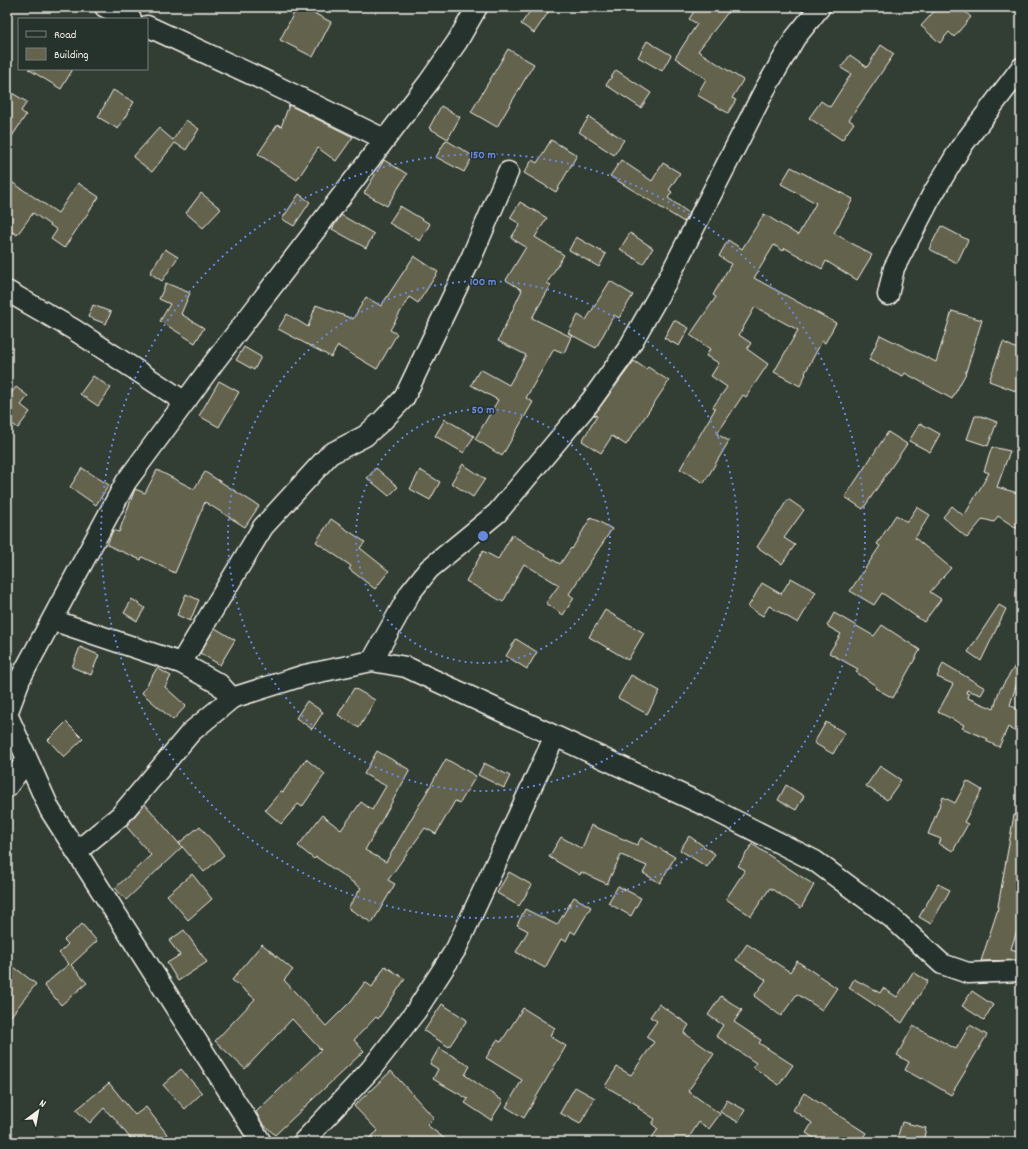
<svg xmlns="http://www.w3.org/2000/svg" width="1028" height="1149" viewBox="0 0 1028 1149" font-family="Dekko,sans-serif">
  <style>
    .building { fill: #64634e; stroke: #f4f1e8 }
    .lines { fill: none; stroke-linecap: round; stroke-linejoin: round }
    .minor-casing { stroke: #f4f1e8; stroke-width: 23 }
    .minor { stroke: #26332d; stroke-width: 20 }
    .ring { fill: none; stroke: #6887de; stroke-width: 2; stroke-dasharray: 2 4 }
    .centre { fill: #6887de; stroke: #26332d; stroke-width: 2 }
    .ring-label { font-size: 12px; text-anchor: middle; font-weight: bold; fill: #6887de; stroke: #26332d; stroke-width: 3; stroke-linejoin: round; paint-order: stroke }
  </style>
  <rect width="100%" height="100%" fill="#323d34"/>
  <filter id="ink" filterUnits="userSpaceOnUse"><feTurbulence type="fractalNoise" baseFrequency=".025" numOctaves="2"/><feDisplacementMap in="SourceGraphic" scale="8" xChannelSelector="R" yChannelSelector="G"/><feConvolveMatrix kernelMatrix="1 2 1 2 8 2 1 2 1" color-interpolation-filters="sRGB"/></filter>
  <g filter="url(#ink)">
    <!-- building -->
    <path class="building" d="M297 7H302L331 22 313 57 280 40Z
      M533 7H552L534 33 521 24Z
      M697 7H732L698 51 743 80 732 98 736 100 728 113 697 95 706 79 675 58 697 24 689 19Z
      M938 7H959L971 17 954 37 949 32 940 43 921 26Z
      M647 41 671 55 662 71 638 57Z
      M881 45 894 54 849 120 854 123 842 140 809 118 821 101 830 107 851 74 841 68 850 55 867 67Z
      M508 49 534 64 497 127 471 112Z
      M28 69H73L61 89Z
      M616 70 651 93 641 108 606 85Z
      M7 90 27 102 21 111 26 115 7 144Z
      M113 90 134 102 118 129 98 117Z
      M289 105 353 137 336 161 318 148 297 180 258 154 278 124 281 127Z
      M441 106 460 117 448 139 429 128Z
      M589 117 624 140 614 155 579 132Z
      M186 120 199 129 186 150 175 143 152 172 133 157 159 128 173 140Z
      M446 140 473 156 464 172 436 157Z
      M551 140 577 155 556 192 524 173 532 160 537 163Z
      M384 160 407 174 387 206 364 193Z
      M621 160 652 181 663 163 680 173 669 190 672 192 668 198 689 213 684 222 610 176Z
      M791 167 853 199 834 233 872 255 857 280 826 261 822 269 785 248 783 251 774 245 754 278 836 323 825 343 822 341 805 373 806 374 800 386 774 372 798 330 755 307 739 335 751 343 747 349 768 364 746 397 743 395 717 434 729 441 704 483 680 469 715 409 713 407 727 387 711 376 719 363 706 356 710 349 690 335 716 297 713 295 731 264 719 256 728 240 742 249 764 214 798 235 816 203 781 184Z
      M7 179 58 213 78 183 99 197 64 248 51 239 57 230 33 213 17 235 7 228Z
      M201 193 221 209 203 228 186 213Z
      M299 194 310 202 294 226 282 219Z
      M520 202 547 218 535 237 564 255 547 283 551 285 532 318 571 337 564 353 554 349 526 398 533 402 502 456 475 439 498 400 471 385 480 369 509 385 526 355 498 341 522 290 506 280 526 247 511 238 520 224 510 218Z
      M400 206 430 224 420 241 389 223Z
      M341 215 374 234 366 248 332 229Z
      M941 226 968 240 957 263 929 249Z
      M630 233 653 248 643 264 620 249Z
      M576 237 606 254 599 267 569 250Z
      M165 249 178 257 162 281 150 273Z
      M414 256 438 272 418 303 409 297 390 330 397 334 377 369 338 346 331 357 278 329 287 314 308 327 316 305 353 319 366 297 381 306Z
      M610 281 633 295 619 318 614 315 596 348 568 333 578 315 586 320Z
      M166 283 190 293 181 314 204 328 195 343 160 321 170 304 159 299Z
      M93 305 111 312 106 324 88 317Z
      M952 311 982 320 965 375 952 399 905 373 903 376 869 360 880 335 936 362Z
      M674 320 689 328 679 346 664 338Z
      M1003 342 1021 351V393L989 381Z
      M244 347 261 357 254 370 236 360Z
      M634 361 646 369 648 367 669 381 626 445 612 436 601 453 582 441 597 416 594 415Z
      M93 376 111 388 98 406 80 394Z
      M219 381 239 392 219 427 199 416Z
      M16 387 28 396 21 405 30 412 18 428 9 422 7 424V396L8 397Z
      M975 416H981L997 422 988 446 967 439Z
      M445 419 474 436 464 453 435 436Z
      M920 423 940 434 930 452 909 441Z
      M888 432 907 444 863 509 845 497Z
      M992 447 1010 451 997 487 1021 494V531L998 516 994 522 983 519 967 538 943 517 952 506 964 516 989 473 984 471Z
      M463 464 485 479 473 497 451 483Z
      M82 468 109 485 96 505 70 487Z
      M376 468 398 487 389 496 367 478Z
      M157 470 194 489 205 472 259 506 245 527 205 502 175 573 142 557 141 560 107 545 113 530 119 532 135 489 145 493Z
      M420 470 440 482 430 500 410 489Z
      M788 499 804 510 784 538 795 545 782 564 757 547Z
      M917 507 930 515 915 538 951 568 930 592 941 599 924 622 882 593 874 605 850 591 880 546 877 544 896 515 907 522Z
      M591 517 612 529 569 594 574 598 563 615 546 603 559 585 524 564 503 602 466 581 483 551 498 559 512 535 560 564 571 548 572 549Z
      M331 519 365 542 360 548 389 571 375 589 349 569 351 566 316 542Z
      M791 578 816 592 798 623 769 606 763 616 748 607 762 583 781 594Z
      M186 594 199 600 190 621 177 615Z
      M132 599 145 608 137 621 124 613Z
      M999 605 1006 609 981 661 968 652Z
      M605 610 644 633 628 660 589 637Z
      M834 613 874 636 882 625 920 650 893 698 875 688 876 686 856 672 858 669 829 653 841 634 827 626Z
      M215 628 235 640 220 665 200 653Z
      M516 639 537 652 527 669 506 656Z
      M80 647 99 655 91 675 72 667Z
      M1020 658 1021 670 1010 705 1021 711V735L1008 727 999 747 986 741 988 739 962 728 964 725 938 712 953 684 937 677 943 663 985 688 981 695 967 690 966 693 969 694 968 698 994 709 999 691Z
      M157 668 171 676 165 687 186 706 173 720 142 693Z
      M631 675 660 691 647 714 618 698Z
      M354 688 375 700 359 728 338 715Z
      M307 701 323 712 312 729 296 718Z
      M66 722 83 739 64 757 48 740Z
      M826 722 845 733 833 754 814 743Z
      M377 751 410 770 365 850 386 862 446 759 476 776 460 803 455 801 436 834 425 828 388 880 395 884 372 923 348 908 361 888 316 857 314 859 298 846 322 815 341 830 361 802 372 810 386 786 364 774Z
      M306 759 325 774 302 807 298 804 281 824 265 810 281 791 283 792Z
      M484 763 510 776 504 788 478 775Z
      M880 766 901 780 887 800 866 786Z
      M967 781 982 790 964 822 968 824 953 851 939 844 941 839 928 834 943 797 955 803Z
      M786 785 804 796 796 810 778 800Z
      M145 804 182 847 126 900 115 888 151 855 126 826Z
      M1014 815H1021V919L1011 949 1021 952V954L1019 960 981 961 997 912Z
      M591 825 637 845 641 838 675 857 660 883 643 873 647 866 621 855 607 884 581 872 580 875 549 857 561 837 582 849Z
      M200 826 224 855 204 872 179 843Z
      M689 836 715 854 707 867 680 850Z
      M752 844 814 885 801 908 770 888 751 916 726 899 745 870 738 866Z
      M509 872 532 885 519 906 497 893Z
      M192 874 212 899 188 920 167 895Z
      M938 884 950 890 931 924 919 917Z
      M618 886 641 898 631 916 608 903Z
      M574 897 591 907 575 934 571 931 566 941 561 939 545 968 516 952 528 931 517 925 525 909 557 925Z
      M82 924 97 941 71 965 87 983 61 1005 44 985 69 964 59 953 68 944 64 940Z
      M184 930 207 962 178 981 167 963 180 955 169 941Z
      M262 944 293 970 284 980 326 1026 351 1001 365 982 372 987 385 966 405 979 378 1019 376 1017 354 1040 364 1051 275 1135 262 1123 256 1112 321 1050 292 1019 245 1069 215 1041 255 999 232 980Z
      M747 944 790 972 797 961 837 988 822 1010 797 994 781 1016 754 996 766 980 736 960Z
      M14 967 36 984 7 1021V976Z
      M913 972 928 981 902 1023 849 988 854 979 880 993 883 988 897 997Z
      M972 991 993 1005 984 1020 962 1006Z
      M721 996 742 1010 734 1022 761 1040 759 1043 793 1065 779 1085 753 1067 756 1063 716 1036 723 1025 708 1015Z
      M442 1004 467 1020 449 1047 424 1031Z
      M659 1004 689 1025 684 1033 714 1054 688 1091 720 1114 709 1129 699 1122 686 1142H649L658 1129 652 1124 655 1119 638 1108 639 1106 605 1086 617 1067 631 1075 654 1042 646 1037 657 1021 650 1017Z
      M523 1008 555 1028 550 1036 566 1046 524 1118 506 1107 522 1080 486 1058 497 1040 501 1042Z
      M970 1025 987 1035 951 1095 922 1078 921 1079 905 1070 909 1062 897 1055 913 1026 956 1049Z
      M439 1048 470 1066 465 1075 503 1101 491 1120 465 1103 468 1099 433 1079 438 1069 430 1064Z
      M181 1069 202 1093 185 1109 163 1085Z
      M391 1071 434 1118 427 1125 449 1142H365L378 1131 354 1106Z
      M109 1083 135 1115 146 1107 173 1142H133L112 1115 111 1116 104 1108 90 1123 76 1110Z
      M575 1087 595 1098 580 1124 560 1113Z
      M804 1093 866 1133 860 1142H820L806 1133 812 1123 793 1110Z
      M727 1100 745 1110 738 1122 720 1112Z
      M902 1122 926 1128 923 1142H896Z"/>
    <g class="lines">
      <!-- minor casing -->
      <g class="minor-casing">
        <path id="minor" d="M105 7 131 19
          M147 26 270 83 384 139
          M7 291 73 329 185 402
          M888 295 894 268 931 197 961 147 1021 68
          M52 620 181 663 219 684 232 698
          M372 661 410 593 429 569 497 513 590 402 628 349 668 279 764 91 795 38 820 7
          M181 663 263 527 330 454 365 436 383 420 404 398 472 256 508 172
          M7 787 27 760
          M76 852 120 816 191 732 232 698 305 675 372 661 406 667 704 805 815 861 892 918 942 964 968 973 1021 971
          M261 1142 50 810 7 714 20 679 126 482 215 361 429 82 457 42 477 7
          M303 1142 371 1069 416 1011 456 949 555 736"/>
      </g>
      <!-- minor -->
      <use href="#minor" class="minor"/>
    </g>
  </g>
  <!-- distance rings -->
  <g class="ring">
    <circle cx="483" cy="536" r="127"/>
    <circle cx="483" cy="536" r="255"/>
    <circle cx="483" cy="536" r="382"/>
  </g>
  <circle cx="483" cy="536" r="6" class="centre"/>
  <g class="ring-label">
    <text x="483" y="158">150 m</text>
    <text x="483" y="285">100 m</text>
    <text x="483" y="413">50 m</text>
  </g>
  <!-- margin -->
  <rect width="1028" height="1149" fill="none" stroke="#26332d" stroke-width="24"/>
  <rect x="12" y="12" width="1004" height="1125" fill="none" stroke="#f4f1e8" stroke-width="1.5" filter="url(#ink)"/>
  <!-- legend -->
  <rect x="18" y="18" width="130" height="52" fill="#26332d" stroke="#787f78"/>
  <rect x="26" y="31" width="20" height="6" fill="#26332d" stroke="#787f78"/>
  <text x="54" y="38" font-size="12" fill="#f4f1e8">Road</text>
  <rect x="26" y="48" width="20" height="12" fill="#64634e" stroke="#787f78"/>
  <text x="54" y="58" font-size="12" fill="#f4f1e8">Building</text>
  <!-- north arrow -->
  <g transform="translate(38 1111) rotate(32)" stroke="#26332d" stroke-width="3" paint-order="stroke">
  <path d="M0-3L7 15L0 10L-7 15Z" fill="#f4f1e8"/>
  <text y="-6" font-size="11" font-weight="bold" text-anchor="middle" fill="#f4f1e8">N</text>
  </g>
</svg>
